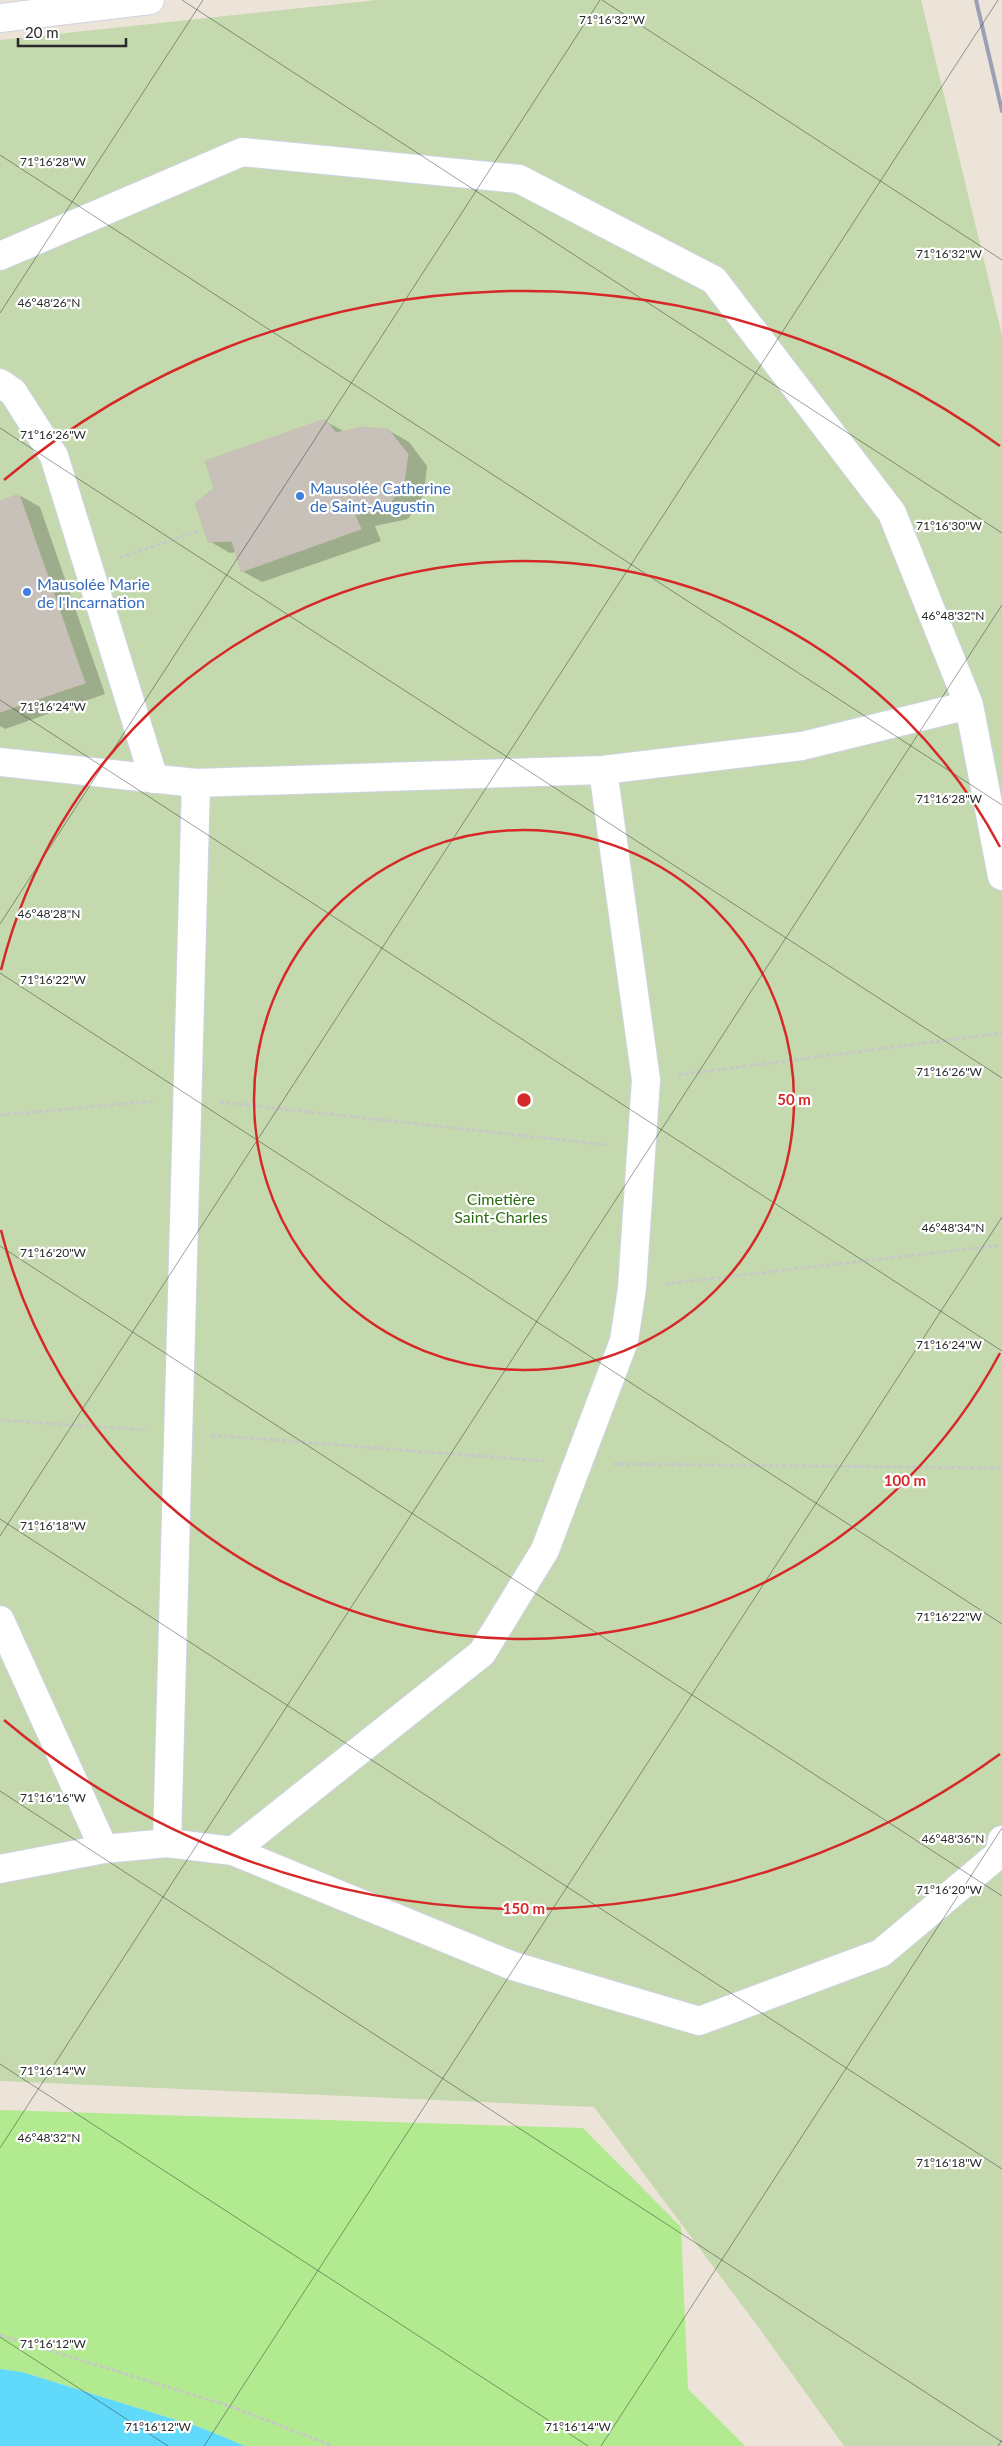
<svg xmlns="http://www.w3.org/2000/svg" width="1002" height="2446" viewBox="0 0 1002 2446" font-family="Lato,sans-serif">
  <style>
    .green { fill: #b2ea8f }
    .cemetery { fill: #c5d9ae }
    .water { fill: #60d9fb }
    .shadow { fill: #0003 }
    .building { fill: #c8c1b9; stroke: #c8c0b3 }
    .lines { fill: none; stroke-linecap: round; stroke-linejoin: round }
    .minor-casing { stroke: #ced3e4; stroke-width: 30 }
    .path { stroke: #c7c7c7; stroke-width: 3; stroke-dasharray: 4 2.5; stroke-linecap: butt }
    .minor { stroke: #fff; stroke-width: 28 }
    .rail { stroke: #9ba0b6; stroke-width: 4 }
    .ticks { fill: none; stroke: #292929; stroke-width: 1; stroke-opacity: 0.45 }
    .ring { fill: none; stroke: #d62828; stroke-width: 2.5 }
    .shop-dot { fill: #3f7fe0; stroke: #fff; stroke-width: 2 }
    .labels { text-anchor: middle; dominant-baseline: central; stroke-width: 4.5; stroke-linejoin: round; paint-order: stroke }
    .shop-label { font-size: 16px; fill: #366cbe; stroke: #fff; text-anchor: start }
    .park-label { font-size: 16px; fill: #296d12; stroke: #fff }
    .ticks-label { font-size: 12px; text-anchor: middle; fill: #292929; stroke: #fff; stroke-width: 4.5; stroke-linejoin: round; paint-order: stroke }
    .centre { fill: #d62828; stroke: #fff; stroke-width: 2.5 }
    .ring-label { font-size: 15px; text-anchor: middle; font-weight: bold; fill: #d62828; stroke: #fff; stroke-width: 4.5; stroke-linejoin: round; paint-order: stroke }
  </style>
  <rect width="100%" height="100%" fill="#ede4d9"/>
  <!-- green -->
  <path class="green" d="M0 2110 583 2128 681 2227 688 2389 745 2446H245L202 2428 22 2372 0 2369Z"/>
  <!-- cemetery -->
  <path class="cemetery" d="M376 0H921L1002 335V2446H844L756 2324 594 2107 0 2081V40Z"/>
  <!-- water -->
  <path class="water" d="M0 2369 22 2372 202 2428 245 2446H0Z"/>
  <!-- shadow -->
  <path class="shadow" d="M325 421 345 432 388 430 409 442 427 466 424 494 408 519 375 526 381 541 262 582 242 571 236 552 230 553 209 541Z
    M19 495 40 507 105 694 5 729 0 726V502Z"/>
  <!-- building -->
  <path class="building" d="M325 419 336 433 362 427 388 429 408 454 404 482 387 508 355 515 361 529 241 572 232 541 208 542 195 503 214 488 205 461Z
    M19 494 85 683 0 712V501Z"/>
  <g class="lines">
    <!-- minor casing -->
    <g class="minor-casing">
      <path id="minor" d="M0 18 150 0
        M0 256 242 152 519 179 714 280 892 513 969 705 1002 876
        M0 383 13 392 54 456 154 779
        M0 762 196 783 603 770 802 746 969 705
        M0 1620 104 1849
        M167 1843 196 783
        M233 1851 482 1653 545 1550 624 1341 632 1288 646 1080 603 770
        M0 1869 104 1849 167 1843 233 1851 513 1966 699 2021 881 1953 999 1854 1002 1840"/>
    </g>
    <!-- path -->
    <path class="path" d="M120 558 197 531
      M678 1075 1002 1033
      M220 1102 608 1145
      M0 1115 156 1101
      M665 1284 1002 1245
      M0 1420 145 1430
      M211 1435 544 1461
      M613 1464 1002 1468
      M0 2335 232 2407 333 2446"/>
    <!-- minor -->
    <use href="#minor" class="minor"/>
    <!-- rail -->
    <path class="rail" d="M976 0 1002 111"/>
  </g>
  <!-- ticks -->
  <path class="ticks" d="M182 0 1002 533M602 0 1002 260M0 155 1002 805M0 313 203 0M0 428 1002 1078M0 700 1002 1351M0 924 600 0M0 973 1002 1624M0 1246 1002 1896M0 1519 1002 2169M0 1536 998 0M0 1791 1002 2442M0 2064 588 2446M0 2148 1002 605M0 2337 168 2446M204 2446 1002 1217M601 2446 1002 1828M998 2446 1002 2440"/>
  <!-- distance rings -->
  <g class="ring">
    <circle cx="524" cy="1100" r="270"/>
    <path d="M1000 1353A539 539 0 0 1 1 1230M1 970A539 539 0 0 1 1000 847"/>
    <path d="M1000 1754A809 809 0 0 1 4 1720M4 480A809 809 0 0 1 1000 446"/>
  </g>
  <!-- markers -->
  <g class="shop-dot">
    <circle cx="300" cy="496" r="5"/>
    <circle cx="27" cy="592" r="5"/>
  </g>
  <g class="labels">
    <!-- shop labels -->
    <g class="shop-label">
      <text x="310" y="487">Mausolée Catherine<tspan x="310" dy="18">de Saint-Augustin</tspan></text>
      <text x="37" y="583">Mausolée Marie<tspan x="37" dy="18">de l'Incarnation</tspan></text>
    </g>
    <!-- park labels -->
    <g class="park-label">
      <text x="501" y="1198">Cimetière<tspan x="501" dy="18">Saint-Charles</tspan></text>
    </g>
  </g>
  <g class="ticks-label">
    <text x="612" y="24">71°16'32"W</text>
    <text x="53" y="166">71°16'28"W</text>
    <text x="949" y="258">71°16'32"W</text>
    <text x="49" y="307">46°48'26"N</text>
    <text x="53" y="439">71°16'26"W</text>
    <text x="949" y="530">71°16'30"W</text>
    <text x="953" y="620">46°48'32"N</text>
    <text x="53" y="711">71°16'24"W</text>
    <text x="949" y="803">71°16'28"W</text>
    <text x="49" y="918">46°48'28"N</text>
    <text x="53" y="984">71°16'22"W</text>
    <text x="949" y="1076">71°16'26"W</text>
    <text x="953" y="1232">46°48'34"N</text>
    <text x="53" y="1257">71°16'20"W</text>
    <text x="949" y="1349">71°16'24"W</text>
    <text x="53" y="1530">71°16'18"W</text>
    <text x="949" y="1621">71°16'22"W</text>
    <text x="53" y="1802">71°16'16"W</text>
    <text x="953" y="1843">46°48'36"N</text>
    <text x="949" y="1894">71°16'20"W</text>
    <text x="53" y="2075">71°16'14"W</text>
    <text x="49" y="2142">46°48'32"N</text>
    <text x="949" y="2167">71°16'18"W</text>
    <text x="53" y="2348">71°16'12"W</text>
    <text x="158" y="2431">71°16'12"W</text>
    <text x="578" y="2431">71°16'14"W</text>
  </g>
  <circle cx="524" cy="1100" r="8" class="centre"/>
  <g class="ring-label">
    <text x="794" y="1105">50 m</text>
    <text x="905" y="1486">100 m</text>
    <text x="524" y="1914">150 m</text>
  </g>
  <!-- scale -->
  <path d="M18 38v8h108v-8" fill="none" stroke="#292929" stroke-width="2.5"/>
  <text x="25" y="38" font-size="15" fill="#292929" stroke="#ffffff" stroke-width="4" paint-order="stroke">20 m</text>
</svg>
